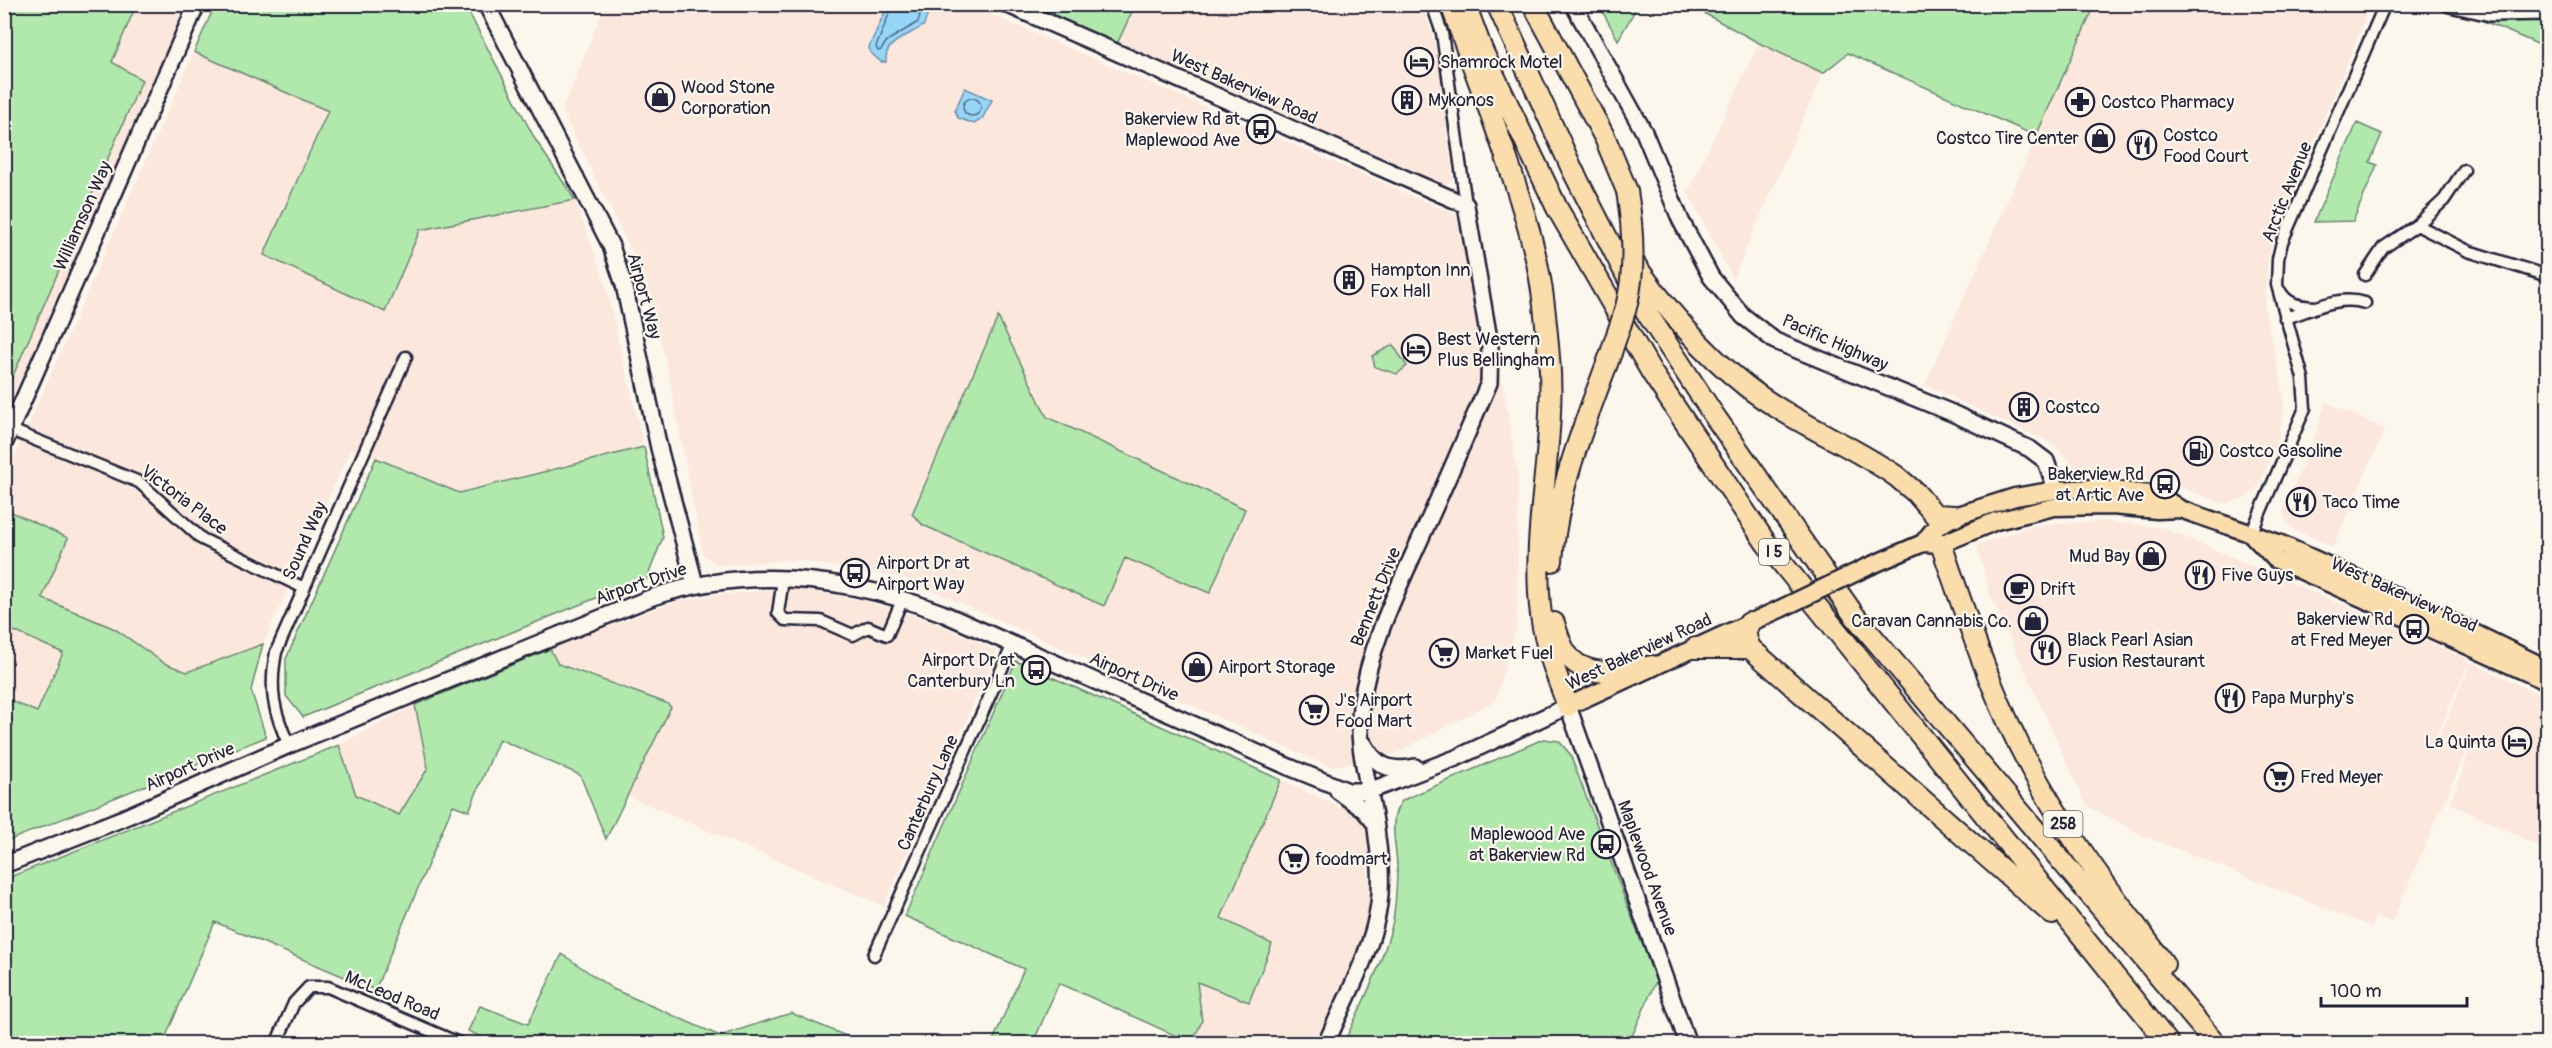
<svg xmlns="http://www.w3.org/2000/svg" width="2552" height="1048" viewBox="0 0 2552 1048" font-family="Pangolin,sans-serif">
  <style>
    .built { fill: #fce7dc; fill-rule: evenodd }
    .green { fill: #b1e9ad; stroke: #6a8674; stroke-width: 1.5 }
    .water { fill: #96d6f8; stroke: #688eac; stroke-width: 1.5 }
    .lines { fill: none; stroke-linecap: round; stroke-linejoin: round }
    .shore { stroke: #506a87; stroke-width: 1.5 }
    .street-casing { stroke: #22223b; stroke-width: 15 }
    .secondary-casing { stroke: #22223b; stroke-width: 20 }
    .primary-casing { stroke: #22223b; stroke-width: 21 }
    .highway-casing { stroke: #22223b; stroke-width: 24 }
    .street { stroke: #fbf7ec; stroke-width: 10 }
    .secondary { stroke: #fbf7ec; stroke-width: 15 }
    .primary { stroke: #faddab; stroke-width: 16 }
    .highway { stroke: #faddab; stroke-width: 20 }
    .primary-bridge-casing { stroke: #22223b; stroke-width: 21; stroke-linecap: butt }
    .highway-bridge-casing { stroke: #22223b; stroke-width: 24; stroke-linecap: butt }
    .primary-bridge { stroke: #faddab; stroke-width: 16 }
    .highway-bridge { stroke: #faddab; stroke-width: 20 }
    .labels { text-anchor: middle; dominant-baseline: central; stroke-width: 4.5; stroke-linejoin: round; paint-order: stroke }
    .shield { fill: #fbf7ec; stroke: #636270; stroke-width: 1.5 }
    .shield-label { font-size: 16px; font-weight: bold; fill: #22223b }
    .poi-label { font-size: 18px; fill: #22223b; stroke: #fbf7ec; text-anchor: start }
    .street-label { font-size: 18px; fill: #22223b; stroke: #fbf7ec }
  </style>
  <rect width="100%" height="100%" fill="#fbf7ec"/>
  <filter id="ink" filterUnits="userSpaceOnUse"><feTurbulence type="fractalNoise" baseFrequency=".0167" numOctaves="2"/><feDisplacementMap in="SourceGraphic" scale="12" xChannelSelector="R" yChannelSelector="G"/><feConvolveMatrix kernelMatrix="1 2 1 2 8 2 1 2 1" color-interpolation-filters="sRGB"/></filter>
  <g filter="url(#ink)">
    <!-- built -->
    <path class="built" d="M5 5H186L5 417Z
      M605 5H969L1459 216 1504 389 1518 477 1517 626 1495 701 1397 753 1330 767 904 578 796 560 717 565 703 554 666 362 645 278 562 111ZM998 318 1047 417 1245 509 1125 558 1104 606 923 525 912 515Z
      M1135 5H1422L1438 53 1453 179 1443 185 1117 44Z
      M2095 5H2367L2364 22 2273 239 2268 259 2265 310 2284 395V413L2278 439 2258 487 2246 497 2226 504 2165 482 2138 478 2091 477 2080 473 2062 452 2048 442 1925 385Z
      M1759 43 1823 73 1733 279 1688 192Z
      M194 52 328 111 264 255 385 312 420 230 575 200 604 279 644 447 459 493 351 448 263 644 187 672 164 663 115 629 42 598 68 538 5 509V477Z
      M2326 402 2385 429 2333 547 2293 529 2286 521 2283 511 2317 431Z
      M2101 521 2164 528 2470 660 2435 739 2465 754 2392 922 2375 917 2372 927 2140 834 2086 805 1989 592 1977 545 2032 526Z
      M797 589 867 601 938 624 997 651 884 906 627 796 671 707 666 703 557 664 550 649 674 602 723 594Z
      M5 627 63 653 37 712 5 698Z
      M2471 662 2547 699V850L2450 803 2469 753 2439 738Z
      M415 705 428 768 399 815 356 795 339 745Z
      M1281 780 1361 817 1367 830 1370 912 1363 939 1318 1043 1193 1044 1202 1021 1197 982 1272 944 1221 918Z"/>
    <!-- green -->
    <path class="green" d="M5 4H122L134 10 112 62 142 80 5 394Z
      M215 5H465L535 139 575 200 420 230 385 312 264 255 328 111 194 52Z
      M1032 5H1135L1117 44Z
      M1599 5H1638L1618 40Z
      M1689 5H2095L2036 136 1848 53 1823 73 1759 43Z
      M2446 5H2547V48Z
      M2357 123 2382 134 2370 162 2377 165 2353 221 2314 222Z
      M998 317 1047 417 1245 509 1210 593 1125 558 1104 606 923 525 912 514Z
      M1393 345 1407 366 1397 374 1375 367 1372 356Z
      M644 447 663 537 646 581 596 598 303 717 286 696V659L376 458 459 493Z
      M5 509 68 538 42 598 115 629 164 663 187 672 263 644 251 690 266 737 5 842V698L37 712 63 653 5 627Z
      M550 649 558 664 666 703 671 707 606 839 580 775 499 739 469 811 453 805 375 990 215 922 163 1043H5V879L339 745 356 795 399 815 428 768 415 705Z
      M1016 661 1281 780 1221 918 1272 944 1249 1002 1197 982 1202 1021 1192 1043 1059 983 1033 1043H992L1024 969 905 916Z
      M1543 739 1559 741 1570 754 1656 981 1629 1043H1344C1361 1005 1382 966 1392 925 1396 909 1396 891 1397 875 1399 850 1385 819 1403 800Z
      M562 954 613 989 720 1036 791 1013 863 1043 497 1044 468 1031 480 1006 528 1024Z"/>
    <!-- water -->
    <path class="water" d="M888 5H920L928 13 924 25C910 36 883 41 886 62H881L870 52 869 47Z
      M965 88 992 100 982 119 974 124 958 118 955 110Z"/>
    <g class="lines">
      <!-- shore -->
      <path class="shore" d="M893 4 876 47 878 51 881 50 887 41 918 22 920 15 916 4
        M963 107a9 9 0 1 1 18 0a9 9 0 1 1-18 0Z"/>
      <!-- street casing -->
      <g class="street-casing">
        <path id="street" d="M1432 4 1442 33 1466 205
          M2417 225 2468 251 2548 276
          M2365 275 2383 248 2417 225 2444 200 2464 170
          M2280 291C2288 305 2299 306 2315 307
          M2285 318C2311 311 2337 294 2365 303
          M11 430 139 482 202 539 302 587
          M2251 534 2305 408 2303 378 2277 285 2278 259 2282 242 2385 4
          M783 579 778 613 785 620 821 621 853 635 868 627 887 635 903 598
          M289 745C273 711 269 689 276 652L406 357
          M874 955 1013 644
          M276 1044 294 1003 309 987H328L461 1044"/>
      </g>
      <!-- secondary casing -->
      <g class="secondary-casing">
        <path id="secondary" d="M486 4 611 246 624 285 659 448 695 584
          M1006 4 1466 205 1490 345 1489 383C1467 433 1446 483 1423 533 1398 589 1369 645 1361 707 1355 751 1373 793 1377 837 1380 859 1382 882 1379 904 1373 951 1344 1001 1326 1044
          M1573 4 1644 132 1681 221 1711 277 1743 316 1775 341 1952 413 2030 449 2046 461 2056 490
          M2450 4 2491 13 2548 12
          M4 444 197 4
          M1364 744C1376 767 1391 772 1415 767
          M1338 791 1364 810 1374 822
          M4 865 121 819 289 745 650 598C747 565 847 577 942 613L1289 767 1348 791H1369L1456 758 1568 706 1688 1044"/>
      </g>
      <!-- primary casing -->
      <g class="primary-casing">
        <path id="primary" d="M2254 537 2275 559 2548 682
          M1923 543 1934 529 1955 516 2015 497 2056 490 2093 488 2159 495 2180 509 2281 544 2435 614 2548 669
          M1865 568 1923 543 1941 544 1996 521 2054 507 2112 506 2157 510 2180 509
          M1568 706 1780 609"/>
      </g>
      <!-- highway casing -->
      <g class="highway-casing">
        <path id="highway" d="M1451 4C1479 87 1515 169 1535 254 1543 287 1546 322 1549 357 1557 443 1530 529 1541 615 1545 646 1557 677 1568 706
          M1465 4 1482 50 1557 208 1652 373 1766 543 2169 1044
          M1497 4 1573 171 1641 304 1713 414 1854 615 2216 1044
          M1533 4 1605 138 1627 191
          M1627 253C1661 303 1699 349 1746 386 1792 422 1848 443 1896 476L1916 493 1935 515 1955 516
          M1941 544C1970 628 1997 711 2042 788 2077 850 2122 906 2164 964
          M1552 561C1557 488 1586 420 1611 353
          M1554 623C1558 635 1561 649 1570 658 1590 680 1627 670 1652 666
          M1749 623 1745 634 1750 648 2052 914
          M1695 648H1750"/>
      </g>
      <!-- street -->
      <use href="#street" class="street"/>
      <!-- secondary -->
      <use href="#secondary" class="secondary"/>
      <!-- primary -->
      <use href="#primary" class="primary"/>
      <!-- highway -->
      <use href="#highway" class="highway"/>
      <!-- primary-bridge casing -->
      <g class="primary-bridge-casing">
        <path id="primary-bridge" d="M1780 609 1865 568"/>
      </g>
      <!-- highway-bridge casing -->
      <g class="highway-bridge-casing">
        <path id="highway-bridge" d="M1611 353C1616 336 1623 320 1627 303 1636 267 1633 228 1627 191"/>
      </g>
      <!-- primary-bridge -->
      <use href="#primary-bridge" class="primary-bridge"/>
      <!-- highway-bridge -->
      <use href="#highway-bridge" class="highway-bridge"/>
    </g>
  </g>
  <!-- icons -->
  <defs>
    <g id="hotel-ring" transform="scale(1.5)"><circle r="9.5" fill="#fbf7ec" stroke="#22223b" stroke-width="1.5"/><path d="M-6-4.5h1.5V1H6V5H4.5V3h-9V5H-6ZM-4 0a1.8 1.8 0 1 1 3.6 0ZM.5 0V-2.5h3Q6-2.5 6 0Z" fill="#22223b"/></g>
    <g id="shop-ring" transform="scale(1.5)"><circle r="9.5" fill="#fbf7ec" stroke="#22223b" stroke-width="1.5"/><path d="M-5-2.5h2.3a2.7 3.5 0 0 1 5.4 0H5L5.5 6h-11ZM-1.5-2.5h3a1.5 2.3 0 0 0-3 0Z" fill="#22223b"/></g>
    <g id="building-ring" transform="scale(1.5)"><circle r="9.5" fill="#fbf7ec" stroke="#22223b" stroke-width="1.5"/><path d="M-4-6H4V6H1V3H-1V6H-4ZM-2.5-4.3h1.7v1.8h-1.7ZM.8-4.3h1.7v1.8H.8ZM-2.5-1h1.7V.8h-1.7ZM.8-1h1.7V.8H.8Z" fill="#22223b"/></g>
    <g id="pharmacy-ring" transform="scale(1.5)"><circle r="9.5" fill="#fbf7ec" stroke="#22223b" stroke-width="1.5"/><path d="M-2-6h4v4h4v4h-4v4h-4v-4h-4v-4h4Z" fill="#22223b"/></g>
    <g id="bus-ring" transform="scale(1.5)"><circle r="9.5" fill="#fbf7ec" stroke="#22223b" stroke-width="1.5"/><path d="M-5-6H5V4H4V6H2V4H-2V6H-4V4H-5ZM-3.5-4V0h7V-4ZM-3.5 1.2v1.5H-2V1.2ZM2 1.2v1.5H3.5V1.2Z" fill="#22223b"/></g>
    <g id="restaurant-ring" transform="scale(1.5)"><circle r="9.5" fill="#fbf7ec" stroke="#22223b" stroke-width="1.5"/><path d="M-5-6h1v4h1v-4h1v4h1v-4h1v5L-1.5 .5V6h-2V.5L-5-1ZM5-6V6H3V1.5H1.5Q1.5-4 5-6Z" fill="#22223b"/></g>
    <g id="fuel-ring" transform="scale(1.5)"><circle r="9.5" fill="#fbf7ec" stroke="#22223b" stroke-width="1.5"/><path d="M-5.5-6h7V0h2V4h1.3V-2.5L3-4.5l.8-.8L6-3V5H2.5V1h-1V6h-7ZM-4.2-4.7v3.2H.2V-4.7Z" fill="#22223b"/></g>
    <g id="cafe-ring" transform="scale(1.5)"><circle r="9.5" fill="#fbf7ec" stroke="#22223b" stroke-width="1.5"/><path d="M-5.5-4.5H6V0H3Q3 3.5 0 3.5H-2.5Q-5.5 3.5-5.5 0ZM3-3.2v2h1.7v-2ZM-6 4.5H4V6H-6Z" fill="#22223b"/></g>
    <g id="supermarket-ring" transform="scale(1.5)"><circle r="9.5" fill="#fbf7ec" stroke="#22223b" stroke-width="1.5"/><path d="M-6-5.5h2.5l.6 2H6L4.5 2H-2.5L-4.4-4H-6ZM-1.5 3.2a1.3 1.3 0 1 0 .1 0ZM3 3.2a1.3 1.3 0 1 0 .1 0Z" fill="#22223b"/></g>
  </defs>
  <g fill-rule="evenodd">
    <use href="#hotel-ring" x="1419" y="62"/>
    <use href="#shop-ring" x="660" y="97"/>
    <use href="#building-ring" x="1407" y="100"/>
    <use href="#pharmacy-ring" x="2080" y="102"/>
    <use href="#bus-ring" x="1261" y="129"/>
    <use href="#shop-ring" x="2100" y="138"/>
    <use href="#restaurant-ring" x="2142" y="145"/>
    <use href="#building-ring" x="1349" y="280"/>
    <use href="#hotel-ring" x="1416" y="349"/>
    <use href="#building-ring" x="2024" y="407"/>
    <use href="#fuel-ring" x="2198" y="451"/>
    <use href="#bus-ring" x="2165" y="484"/>
    <use href="#restaurant-ring" x="2301" y="502"/>
    <use href="#shop-ring" x="2151" y="556"/>
    <use href="#bus-ring" x="855" y="573"/>
    <use href="#restaurant-ring" x="2200" y="575"/>
    <use href="#cafe-ring" x="2019" y="589"/>
    <use href="#shop-ring" x="2033" y="621"/>
    <use href="#bus-ring" x="2414" y="629"/>
    <use href="#restaurant-ring" x="2046" y="650"/>
    <use href="#supermarket-ring" x="1444" y="653"/>
    <use href="#shop-ring" x="1197" y="667"/>
    <use href="#bus-ring" x="1036" y="670"/>
    <use href="#restaurant-ring" x="2230" y="698"/>
    <use href="#supermarket-ring" x="1314" y="710"/>
    <use href="#hotel-ring" x="2517" y="742"/>
    <use href="#supermarket-ring" x="2279" y="777"/>
    <use href="#bus-ring" x="1606" y="844"/>
    <use href="#supermarket-ring" x="1294" y="859"/>
  </g>
  <g class="labels">
    <!-- shield labels -->
    <g class="shield">
      <rect x="1759" y="539" width="30" height="26" rx="4.5"/>
      <rect x="2043.5" y="811" width="39" height="26" rx="4.5"/>
    </g>
    <g class="shield-label">
      <text x="1774" y="552">I 5</text>
      <text x="2063" y="824">258</text>
    </g>
    <!-- poi labels -->
    <g class="poi-label">
      <text x="1440" y="62">Shamrock Motel</text>
      <text x="681" y="87">Wood Stone<tspan x="681" dy="21">Corporation</tspan></text>
      <text x="1428" y="100">Mykonos</text>
      <text x="2101" y="102">Costco Pharmacy</text>
      <text x="1240" y="119" text-anchor="end">Bakerview Rd at<tspan x="1240" dy="21">Maplewood Ave</tspan></text>
      <text x="2163" y="135">Costco<tspan x="2163" dy="21">Food Court</tspan></text>
      <text x="2079" y="138" text-anchor="end">Costco Tire Center</text>
      <text x="1370" y="270">Hampton Inn<tspan x="1370" dy="21">Fox Hall</tspan></text>
      <text x="1437" y="339">Best Western<tspan x="1437" dy="21">Plus Bellingham</tspan></text>
      <text x="2045" y="407">Costco</text>
      <text x="2219" y="451">Costco Gasoline</text>
      <text x="2144" y="474" text-anchor="end">Bakerview Rd<tspan x="2144" dy="21">at Artic Ave</tspan></text>
      <text x="2322" y="502">Taco Time</text>
      <text x="2130" y="556" text-anchor="end">Mud Bay</text>
      <text x="876" y="563">Airport Dr at<tspan x="876" dy="21">Airport Way</tspan></text>
      <text x="2221" y="575">Five Guys</text>
      <text x="2040" y="589">Drift</text>
      <text x="2393" y="619" text-anchor="end">Bakerview Rd<tspan x="2393" dy="21">at Fred Meyer</tspan></text>
      <text x="2012" y="621" text-anchor="end">Caravan Cannabis Co.</text>
      <text x="2067" y="640">Black Pearl Asian<tspan x="2067" dy="21">Fusion Restaurant</tspan></text>
      <text x="1465" y="653">Market Fuel</text>
      <text x="1015" y="660" text-anchor="end">Airport Dr at<tspan x="1015" dy="21">Canterbury Ln</tspan></text>
      <text x="1218" y="667">Airport Storage</text>
      <text x="2251" y="698">Papa Murphy's</text>
      <text x="1335" y="700">J's Airport<tspan x="1335" dy="21">Food Mart</tspan></text>
      <text x="2496" y="742" text-anchor="end">La Quinta</text>
      <text x="2300" y="777">Fred Meyer</text>
      <text x="1585" y="834" text-anchor="end">Maplewood Ave<tspan x="1585" dy="21">at Bakerview Rd</tspan></text>
      <text x="1315" y="859">foodmart</text>
    </g>
    <!-- street labels -->
    <g class="street-label">
      <text transform="translate(1244 87) rotate(24)">West Bakerview Road</text>
      <text transform="translate(2287 192) rotate(-68)">Arctic Avenue</text>
      <text transform="translate(83 216) rotate(-66)">Williamson Way</text>
      <text transform="translate(644 296) rotate(75)">Airport Way</text>
      <text transform="translate(1835 343) rotate(24)">Pacific Highway</text>
      <text transform="translate(184 500) rotate(37)">Victoria Place</text>
      <text transform="translate(305 541) rotate(-66)">Sound Way</text>
      <text transform="translate(641 584) rotate(-19)">Airport Drive</text>
      <text transform="translate(2404 595) rotate(24)">West Bakerview Road</text>
      <text transform="translate(1376 597) rotate(-68)">Bennett Drive</text>
      <text transform="translate(1639 652) rotate(-25)">West Bakerview Road</text>
      <text transform="translate(1134 677) rotate(24)">Airport Drive</text>
      <text transform="translate(190 767) rotate(-24)">Airport Drive</text>
      <text transform="translate(928 793) rotate(-66)">Canterbury Lane</text>
      <text transform="translate(1647 868) rotate(70)">Maplewood Avenue</text>
      <text transform="translate(392 996) rotate(23)">McLeod Road</text>
    </g>
  </g>
  <!-- margin -->
  <rect width="2552" height="1048" fill="none" stroke="#fbf7ec" stroke-width="24"/>
  <rect x="12" y="12" width="2528" height="1024" fill="none" stroke="#22223b" stroke-width="2" filter="url(#ink)"/>
  <!-- scale -->
  <path d="M2321 997v9h146v-9" fill="none" stroke="#22223b" stroke-width="3"/>
  <text x="2330" y="997" font-size="18" fill="#22223b" stroke="#fbf7ec" stroke-width="4.5" paint-order="stroke">100 m</text>
</svg>
